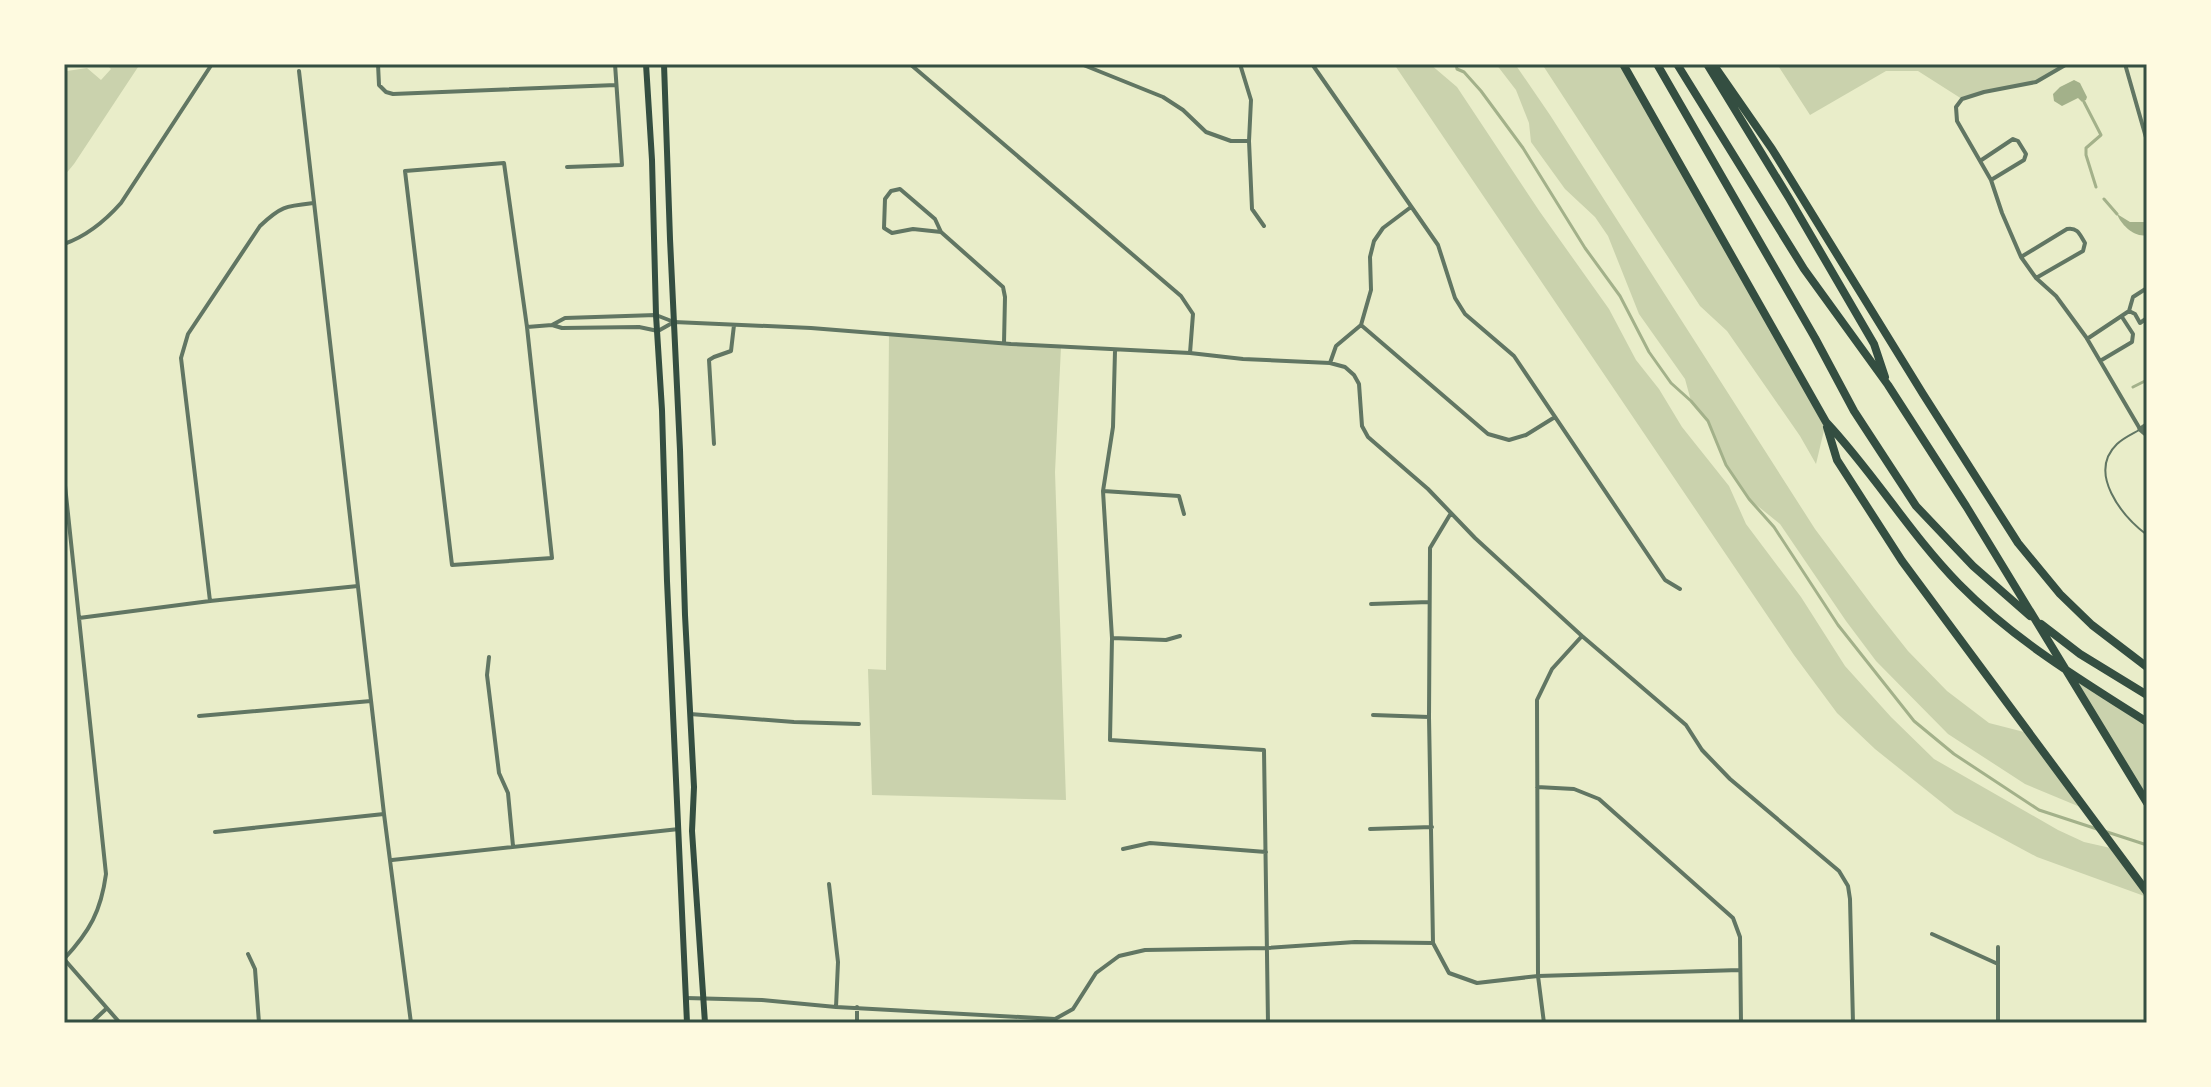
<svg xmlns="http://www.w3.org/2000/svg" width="2211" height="1087" viewBox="0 0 2211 1087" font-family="'Varela Round',sans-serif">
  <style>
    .green { fill: #cad2ad }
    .water { fill: #a3b18a }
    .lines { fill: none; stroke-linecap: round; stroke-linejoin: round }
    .stream { stroke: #a3b18a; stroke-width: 3 }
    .service { stroke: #617663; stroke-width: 2 }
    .minor { stroke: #617663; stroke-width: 4 }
    .tertiary { stroke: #617663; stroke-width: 5 }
    .secondary { stroke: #344e41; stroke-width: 6 }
    .motorway { stroke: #344e41; stroke-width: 8 }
    .neatline { fill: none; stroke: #344e41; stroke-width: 3 }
  </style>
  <rect width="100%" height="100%" fill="#e9edc9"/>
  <!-- green -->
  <path class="green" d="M64 64 67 71 87 68 101 80 111 69 106 64H140L74 164 64 176Z
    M1394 64H1430L1457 87 1540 212 1609 309 1636 360 1659 389 1682 427 1729 486 1746 524 1801 597 1845 666 1891 717 1934 759 2058 830 2084 842 2115 849 2147 892V897L2037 857 1955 813 1875 749 1837 713 1794 655Z
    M1496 64H1515L1550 115 1815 529 1874 608 1908 651 1947 691 1989 723 2028 733 2085 809 2025 784 1948 734 1876 661 1846 621 1780 524 1749 499 1726 465 1708 421 1691 401 1685 379 1639 314 1608 236 1595 217 1565 189 1531 142 1529 123 1516 90Z
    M1542 64H1623L1826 422 1816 464 1800 436 1727 331 1700 306Z
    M1777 64H2067L2036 82 1984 92 1962 99 1918 71H1886L1810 115Z
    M889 334 1061 347 1055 472 1066 800 872 795 868 669 886 670Z
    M2069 675 2147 722V803Z"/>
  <!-- water -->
  <path class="water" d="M2074 80 2080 83 2087 97 2086 100 2082 102 2078 98 2062 106 2054 101 2053 94 2060 87Z
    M2117 214 2130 222H2147V235C2135 238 2121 225 2117 214Z"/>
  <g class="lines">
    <!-- stream -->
    <path class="stream" d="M1456 64 1457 69 1464 72 1481 91 1523 148 1585 248 1620 296 1649 352 1671 383 1691 401 1708 421 1726 465 1749 499 1774 527 1838 625 1914 721 1954 754 2039 810 2097 829
      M2084 102 2101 135 2086 148V155L2096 187
      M2104 199 2117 214
      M2133 387 2147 380
      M2104 831 2147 845"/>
    <!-- service -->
    <path class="service" d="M2139 430C2132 434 2123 438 2117 444 2087 473 2122 516 2147 535"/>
    <!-- minor -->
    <path class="minor" d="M378 64 379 85 386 92 393 94 616 85
      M910 64 1181 296 1193 314 1190 353
      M1081 64 1163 97 1183 110 1206 132 1231 141H1249
      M1240 64 1251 100 1249 141 1252 209 1264 226
      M1312 64 1438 245 1455 298 1465 314 1514 356 1665 580 1680 589
      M2067 64 2036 82 1984 92 1962 99 1956 107 1957 121 1991 180 2002 213 2021 257 2036 278 2056 296 2086 337 2140 429 2147 424
      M2125 64 2147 141
      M299 71 384 814 411 1023
      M1980 161 2013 139 2018 141 2026 154 2024 160 1991 180
      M504 163 527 327 552 558 452 565 405 171Z
      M567 167 622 165 615 64
      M1411 207 1383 228 1374 241 1370 257 1371 290 1361 325 1488 434 1509 440 1526 435 1555 417
      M941 232 913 229 892 233 884 228 885 199 891 191 900 189 935 219 941 232 1003 287 1005 297 1004 343
      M64 244C87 236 105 221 121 203L212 64
      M2021 257 2067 229C2078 227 2080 235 2085 243L2083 251 2036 278
      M2129 311 2135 314 2140 323 2147 318
      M674 322 658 331 639 327 562 328 552 325 565 318 656 315 674 322 811 328 1011 344 1190 353 1243 359 1330 363 1345 367 1354 375 1359 384 1362 426 1368 437 1428 489 1475 538 1582 636 1686 725 1702 750 1730 779 1839 871 1848 886 1850 899 1853 1023
      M527 327 552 325
      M2087 339 2129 311 2133 297 2147 288
      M1115 351 1113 427 1103 491 1112 638 1110 740 1264 750 1268 1023
      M2100 361 2132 342 2133 334 2122 317
      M1330 363 1336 346 1361 325
      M714 444 709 360 714 357 731 351 734 325
      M64 476 106 874C101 911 90 931 64 959
      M1103 491 1179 496 1184 514
      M1451 513 1430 548 1429 717 1433 943 1449 973 1477 983 1538 976 1740 970
      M210 601 181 358 188 334 260 226C281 206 286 206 314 203
      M1371 604 1429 602
      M79 618 210 601 358 586
      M1112 638 1166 640 1180 636
      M489 657 487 675 499 773 508 793 513 846
      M690 714 794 722 859 724
      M1373 715 1429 717
      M199 716 371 701
      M1537 787 1574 789 1599 799 1733 918 1740 937 1741 1023
      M1370 829 1432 827
      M215 832 384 814
      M1123 849 1150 843 1266 852
      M392 860 679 829
      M829 884 838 962 836 1007
      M1932 934 1998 964
      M248 954 255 969 259 1023
      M64 959 120 1023
      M686 998 762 1000 836 1007 1055 1019 1073 1009 1096 973 1119 956 1145 950 1267 948 1355 942 1433 943
      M857 1007V1023
      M91 1023 106 1009
      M1544 1023 1538 976 1537 700 1552 669 1582 636
      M1998 1023V947"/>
    <!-- tertiary -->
    <path class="tertiary" d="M2140 429 2147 435"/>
    <!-- secondary -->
    <path class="secondary" d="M646 64 652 160 656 315 662 410 667 581 687 1023
      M664 64 670 239 680 450 685 615 694 787 692 831 705 1023"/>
    <!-- motorway -->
    <path class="motorway" d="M1623 64 1826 422C1874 473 1910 534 1959 584 2014 640 2081 680 2147 722
      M1657 64 1815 338 1854 411 1916 506 1973 566 2030 616
      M1677 64 1804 269 1888 385 1966 506 2147 803
      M1707 64 1789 198 1874 344 1885 377
      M1713 64 1772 149 1923 394 2018 543 2060 594 2092 625 2147 667
      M1827 427 1837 460 1902 561 2147 892
      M2041 624 2080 654 2147 695"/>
  </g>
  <!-- border -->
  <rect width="2211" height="1087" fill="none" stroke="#fefae0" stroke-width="132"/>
  <rect x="66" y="66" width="2079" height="955" class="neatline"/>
</svg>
